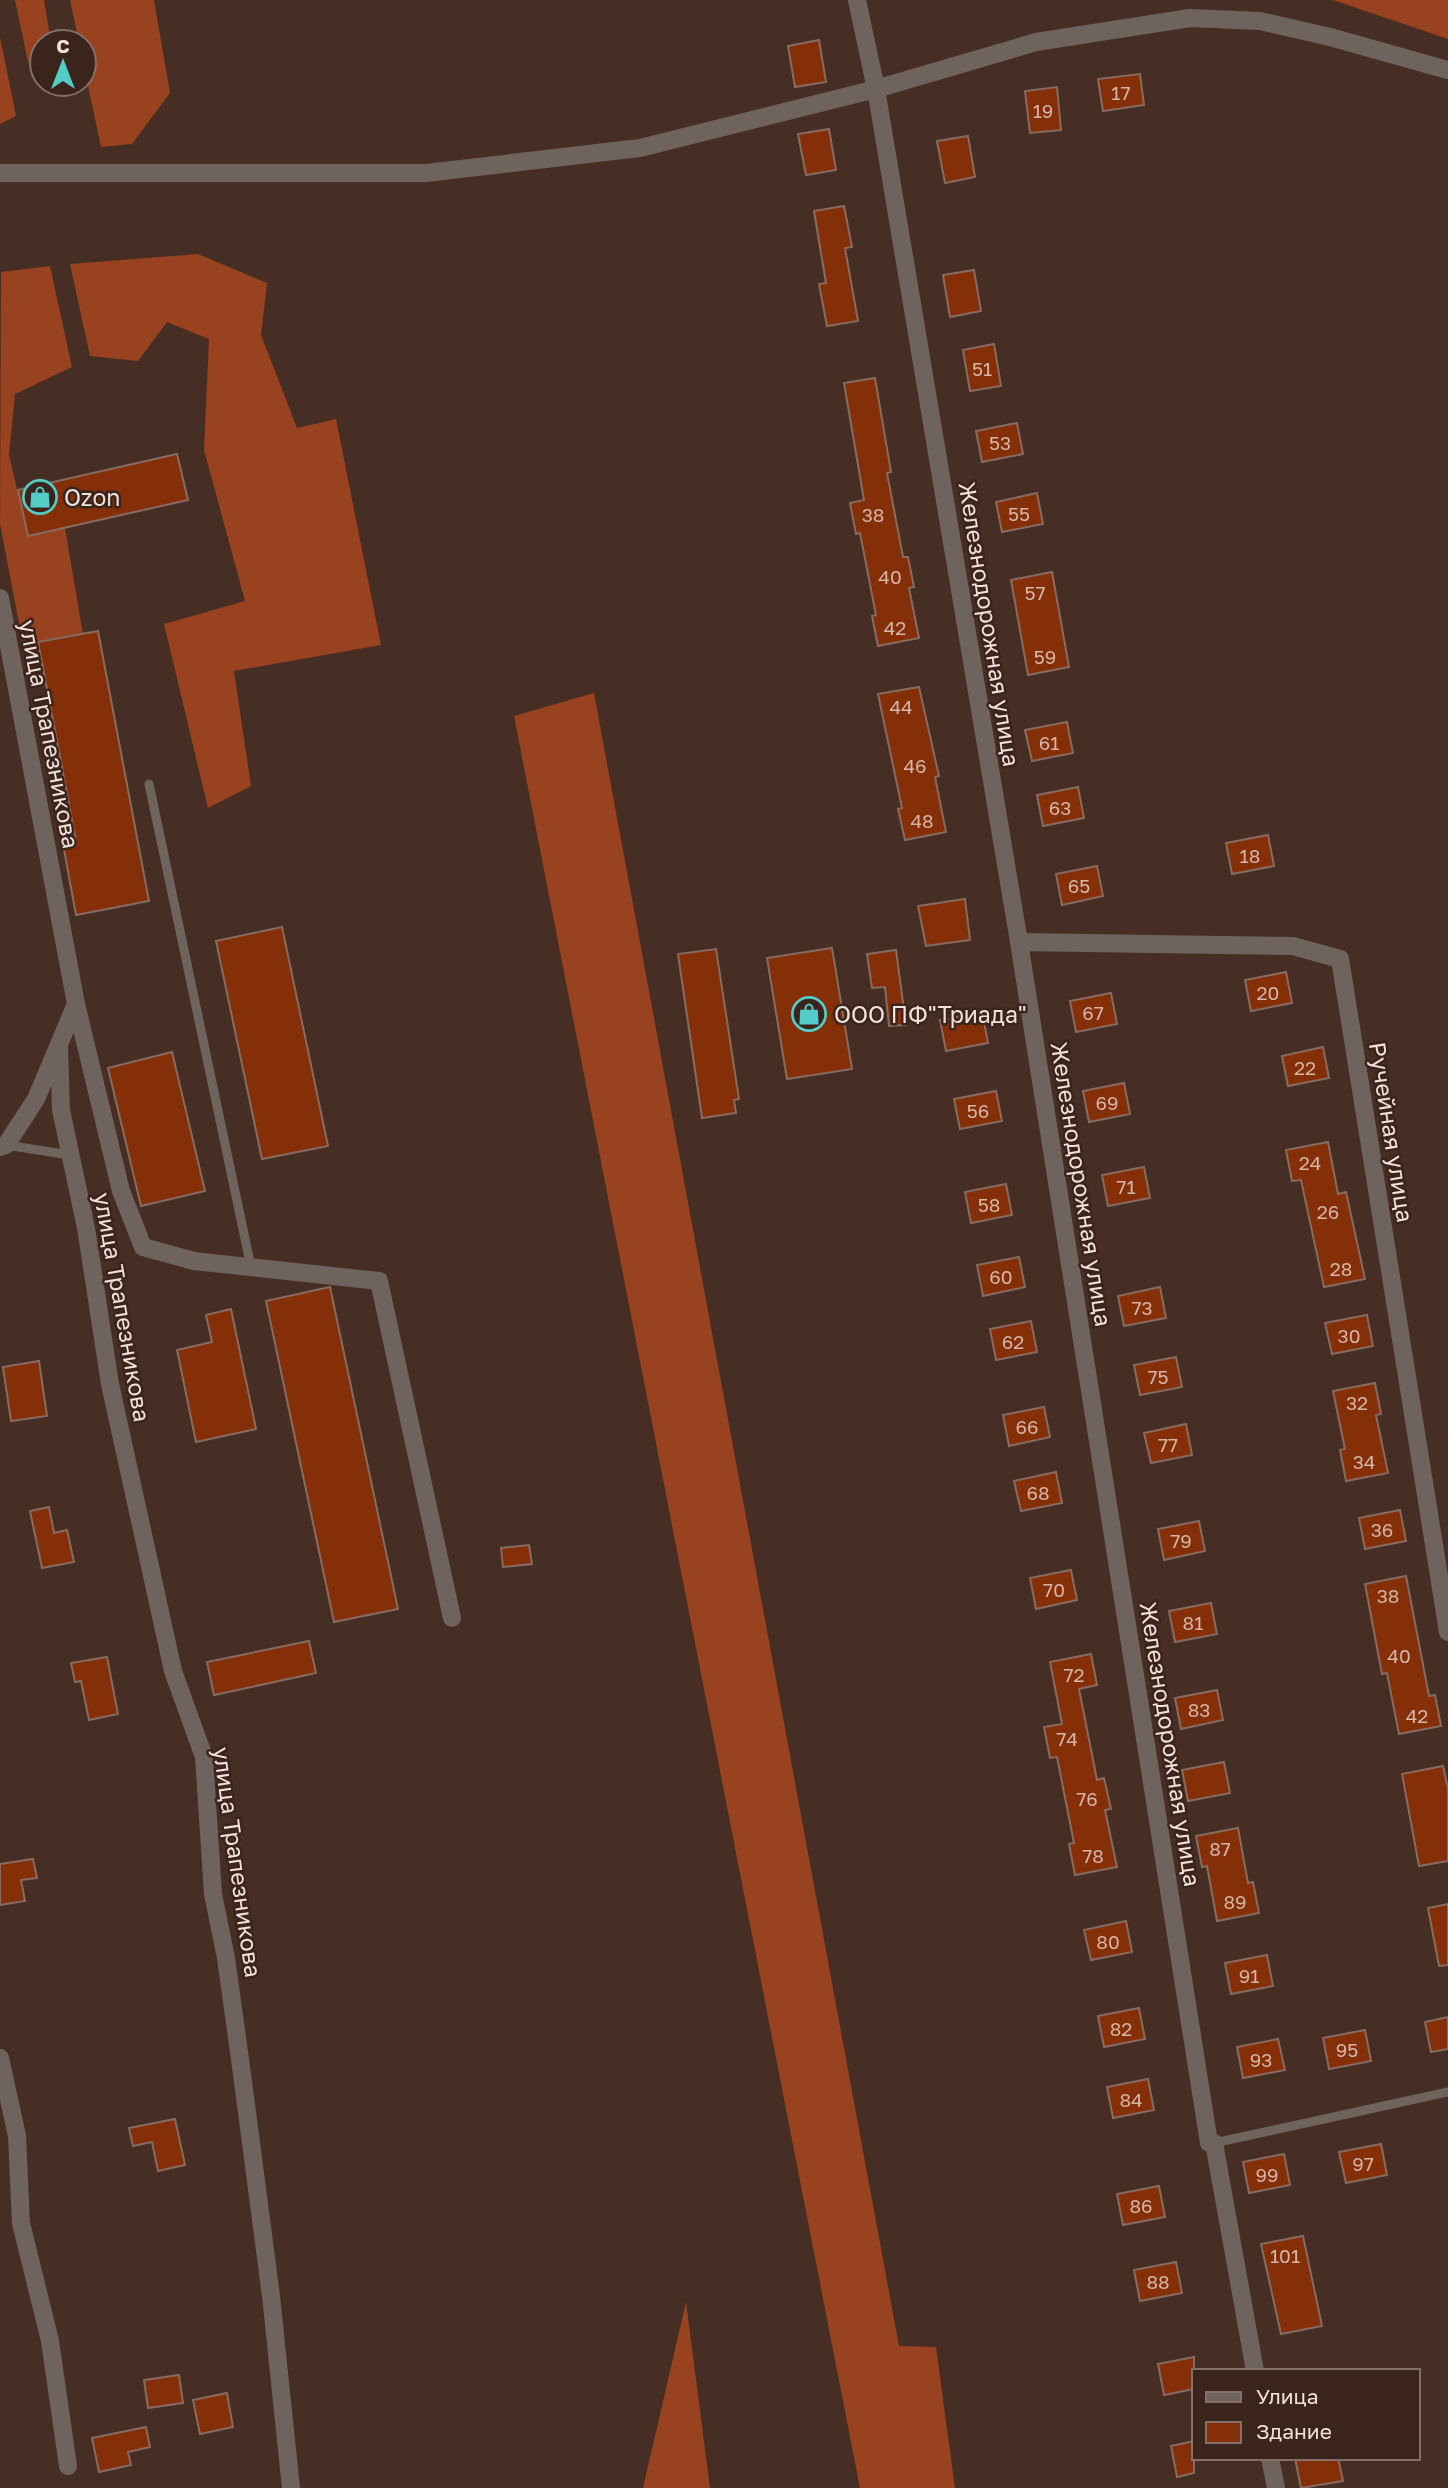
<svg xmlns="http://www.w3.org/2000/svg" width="1448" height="2488" viewBox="0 0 1448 2488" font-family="'Golos Text',sans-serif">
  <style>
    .forest { fill: #98421f }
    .building { fill: #842f08; stroke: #876b61; stroke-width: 2 }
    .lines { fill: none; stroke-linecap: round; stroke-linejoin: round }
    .service { stroke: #6f635e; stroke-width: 9 }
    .minor { stroke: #6f635e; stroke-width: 18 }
    .tertiary { stroke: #6f635e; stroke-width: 18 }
    .labels { text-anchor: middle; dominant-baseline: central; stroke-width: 5; stroke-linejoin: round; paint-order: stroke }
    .number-label { font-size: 19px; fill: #d6b4a6 }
    .poi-label { font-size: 23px; fill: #f1e1db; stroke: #3b241c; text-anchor: start }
    .street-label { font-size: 23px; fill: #f1e1db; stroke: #3b241c }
  </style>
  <rect width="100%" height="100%" fill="#462e25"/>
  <!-- forest -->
  <path class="forest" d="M15 0H44L51 42H42V60L28 62Z
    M70 0H154L170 93 132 144 101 147 84 67V42H79Z
    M1333 0H1448V39Z
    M0 37 16 116 0 124Z
    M198 254 267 283 261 335 297 428 336 419 381 645 234 671 251 786 208 808 164 624 245 601 204 450 209 339 167 322 138 361 90 356 70 264Z
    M50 266 72 367 15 394 9 455 28 535 65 528 83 634 38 642 24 649 0 524 1 272Z
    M594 693 899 2346 936 2347 955 2488H860L514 716Z
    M686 2302 710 2488H643Z"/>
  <!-- building -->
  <path class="building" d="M819 40 826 82 795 87 788 46Z
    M1140 74 1144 105 1103 111 1098 79Z
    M1057 87 1061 130 1030 133 1025 91Z
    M829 129 836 170 806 175 798 134Z
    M968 136 975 177 945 183 937 141Z
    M844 206 852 247 845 248 858 321 827 326 819 284 826 283 814 211Z
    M974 270 981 311 950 317 943 275Z
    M994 344 1001 386 970 391 963 350Z
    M875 378 891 472 887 473 903 557H908L914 587 909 588 919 638 878 646 872 616 876 615 860 533 856 534 850 503 864 500 844 383Z
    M1017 423 1023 454 982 462 976 431Z
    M177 454 188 500 28 536 18 490Z
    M1037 493 1043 524 1002 532 996 502Z
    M1052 572 1069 667 1028 675 1011 580Z
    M98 631 149 901 76 915 63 844 76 841 38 642Z
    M919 687 939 776 935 777 946 832 905 840 898 809 902 808 878 694Z
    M1067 722 1073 753 1032 761 1025 730Z
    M1078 787 1084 818 1043 826 1037 795Z
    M1268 835 1274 866 1232 874 1226 843Z
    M1097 866 1103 896 1062 905 1056 874Z
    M965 899 970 940 926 946 918 906Z
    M282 927 328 1146 262 1159 216 941Z
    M832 948 852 1069 787 1079 767 958Z
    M716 949 739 1099 734 1100 736 1113 702 1118 678 954Z
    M896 950 906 1025 889 1026 885 987 872 988 867 954Z
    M1286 972 1292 1003 1251 1011 1245 980Z
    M1111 993 1117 1024 1076 1032 1070 1001Z
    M982 1012 988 1043 946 1051 940 1020Z
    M1323 1047 1329 1078 1288 1086 1282 1056Z
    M172 1052 205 1191 141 1206 108 1068Z
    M1124 1083 1130 1114 1089 1122 1083 1091Z
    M996 1091 1002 1121 960 1129 954 1099Z
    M1328 1142 1338 1194 1346 1192 1365 1279 1324 1287 1301 1180 1292 1181 1286 1150Z
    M1144 1167 1150 1198 1108 1206 1102 1175Z
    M1006 1184 1012 1215 971 1223 965 1192Z
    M1019 1257 1025 1287 983 1296 977 1265Z
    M330 1287 398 1609 334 1622 266 1301Z
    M1160 1287 1166 1318 1124 1326 1118 1296Z
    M231 1309 256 1429 196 1442 177 1350 212 1342 206 1315Z
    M1367 1315 1373 1346 1332 1354 1325 1323Z
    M1031 1321 1037 1352 996 1360 990 1329Z
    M1176 1357 1182 1387 1140 1395 1134 1365Z
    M39 1361 47 1416 11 1421 3 1367Z
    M1375 1383 1381 1414 1376 1415 1388 1473 1346 1481 1340 1450 1345 1449 1333 1391Z
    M1044 1407 1050 1437 1009 1446 1003 1415Z
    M1186 1424 1192 1455 1151 1463 1144 1433Z
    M1056 1472 1062 1503 1021 1511 1014 1481Z
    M49 1507 54 1533 67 1530 74 1562 42 1568 30 1511Z
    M1400 1510 1406 1541 1365 1549 1359 1518Z
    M1199 1521 1205 1551 1164 1560 1158 1529Z
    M529 1545 532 1564 503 1567 501 1548Z
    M1071 1570 1077 1600 1036 1609 1030 1578Z
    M1406 1576 1429 1696 1435 1695 1441 1726 1399 1734 1387 1673 1382 1674 1365 1584Z
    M1211 1603 1217 1634 1175 1642 1169 1611Z
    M309 1641 316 1673 214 1695 207 1662Z
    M1091 1654 1097 1685 1079 1689 1097 1780 1104 1778 1111 1809 1105 1810 1117 1867 1075 1875 1069 1844 1074 1843 1057 1757 1050 1758 1044 1727 1062 1724 1050 1662Z
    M107 1657 118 1714 89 1720 81 1681 75 1682 71 1663Z
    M1217 1690 1223 1720 1181 1729 1175 1698Z
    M1224 1762 1230 1793 1188 1801 1182 1770Z
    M1443 1766 1448 1789V1861L1419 1866 1402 1774Z
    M1238 1828 1248 1883 1253 1882 1259 1913 1217 1921 1207 1866 1202 1867 1196 1836Z
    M33 1859 37 1878 21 1880 25 1901 0 1905V1864Z
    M1448 1904V1965L1439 1966 1428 1908Z
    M1126 1921 1132 1952 1091 1960 1084 1930Z
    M1267 1955 1273 1986 1231 1994 1225 1963Z
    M1139 2008 1145 2039 1104 2047 1098 2016Z
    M1448 2017V2049L1431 2052 1425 2022Z
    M1365 2030 1371 2061 1329 2069 1323 2038Z
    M1278 2039 1285 2070 1243 2078 1237 2047Z
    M1148 2079 1154 2110 1113 2118 1107 2087Z
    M175 2119 185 2165 158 2171 152 2142 133 2146 129 2128Z
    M1381 2144 1387 2175 1346 2183 1339 2152Z
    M1284 2154 1290 2185 1249 2193 1243 2162Z
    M1159 2186 1165 2217 1123 2225 1117 2194Z
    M1303 2236 1322 2326 1281 2334 1261 2244Z
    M1176 2262 1182 2293 1140 2301 1134 2270Z
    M1194 2357V2389L1164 2395 1158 2364Z
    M179 2375 183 2403 148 2408 144 2380Z
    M227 2393 233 2427 200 2434 193 2400Z
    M146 2427 150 2447 128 2452 131 2465 99 2472 92 2438Z
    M1194 2441V2473L1177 2477 1171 2446Z
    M1295 2458H1338L1343 2481 1301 2488Z"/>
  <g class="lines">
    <!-- service -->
    <path class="service" d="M149 784 251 1267
      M6 1145 70 1155
      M1214 2143 1448 2092"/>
    <!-- minor -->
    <path class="minor" d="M857 0 876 89 1019 942 1209 2143H1214L1255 2371
      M0 598 76 1004 121 1191 143 1247 194 1261 379 1281 452 1618
      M1019 942 1293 946 1340 959 1448 1632
      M59 1045 61 1110 86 1228 110 1384 173 1671 204 1757 213 1894 226 1958 242 2074 271 2296 291 2488
      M0 1147 6 1145 36 1099 76 1004
      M0 2058 17 2136 21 2223 50 2341 68 2466
      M1270 2458 1276 2488"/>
    <!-- tertiary -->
    <path class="tertiary" d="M0 173H426L640 148 876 89 1036 42 1190 18 1260 21 1330 37 1448 70"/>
  </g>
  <!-- icons -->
  <defs>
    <g id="shop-ring" transform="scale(1.75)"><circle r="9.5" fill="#3b241c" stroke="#54cdc8" stroke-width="1.5"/><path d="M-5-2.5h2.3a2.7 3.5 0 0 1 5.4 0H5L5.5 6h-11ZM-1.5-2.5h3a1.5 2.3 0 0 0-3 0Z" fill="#54cdc8"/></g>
  </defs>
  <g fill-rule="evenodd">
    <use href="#shop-ring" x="40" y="497"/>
    <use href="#shop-ring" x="809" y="1014"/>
  </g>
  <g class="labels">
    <!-- number labels -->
    <g class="number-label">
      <text x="1121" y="92">17</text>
      <text x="1043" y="110">19</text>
      <text x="982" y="368">51</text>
      <text x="1000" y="442">53</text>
      <text x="1019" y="513">55</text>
      <text x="873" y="514">38</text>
      <text x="890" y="576">40</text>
      <text x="1035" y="592">57</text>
      <text x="895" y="627">42</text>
      <text x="1045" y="656">59</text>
      <text x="901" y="706">44</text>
      <text x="1049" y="742">61</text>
      <text x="915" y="765">46</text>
      <text x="1060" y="807">63</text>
      <text x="922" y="820">48</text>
      <text x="1250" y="855">18</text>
      <text x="1079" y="885">65</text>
      <text x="1268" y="992">20</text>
      <text x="1093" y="1012">67</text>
      <text x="1305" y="1067">22</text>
      <text x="1107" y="1102">69</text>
      <text x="978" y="1110">56</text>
      <text x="1310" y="1162">24</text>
      <text x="1126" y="1186">71</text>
      <text x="989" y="1204">58</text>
      <text x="1328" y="1211">26</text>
      <text x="1341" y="1268">28</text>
      <text x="1001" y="1276">60</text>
      <text x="1142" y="1307">73</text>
      <text x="1349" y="1335">30</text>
      <text x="1013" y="1341">62</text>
      <text x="1158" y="1376">75</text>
      <text x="1357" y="1402">32</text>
      <text x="1027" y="1426">66</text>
      <text x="1168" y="1444">77</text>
      <text x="1364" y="1461">34</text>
      <text x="1038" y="1492">68</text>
      <text x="1382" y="1529">36</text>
      <text x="1181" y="1540">79</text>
      <text x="1054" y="1589">70</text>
      <text x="1388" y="1595">38</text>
      <text x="1193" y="1622">81</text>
      <text x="1399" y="1655">40</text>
      <text x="1074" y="1674">72</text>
      <text x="1199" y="1709">83</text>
      <text x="1417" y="1715">42</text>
      <text x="1067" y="1738">74</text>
      <text x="1087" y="1798">76</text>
      <text x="1220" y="1848">87</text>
      <text x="1093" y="1855">78</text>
      <text x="1235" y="1901">89</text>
      <text x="1108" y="1941">80</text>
      <text x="1249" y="1975">91</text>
      <text x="1121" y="2028">82</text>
      <text x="1347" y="2049">95</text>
      <text x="1261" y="2059">93</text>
      <text x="1131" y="2099">84</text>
      <text x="1363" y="2163">97</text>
      <text x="1267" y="2174">99</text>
      <text x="1141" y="2205">86</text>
      <text x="1285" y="2255">101</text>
      <text x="1158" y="2281">88</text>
    </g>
    <!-- poi labels -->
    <g class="poi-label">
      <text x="64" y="497">Ozon</text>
      <text x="834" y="1014">ООО ПФ"Триада"</text>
    </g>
    <!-- street labels -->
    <g class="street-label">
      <text transform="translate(990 624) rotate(81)">Железнодорожная улица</text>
      <text transform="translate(50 734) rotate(79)">улица Трапезникова</text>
      <text transform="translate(1392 1132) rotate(81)">Ручейная улица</text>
      <text transform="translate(1082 1184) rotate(81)">Железнодорожная улица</text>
      <text transform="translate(123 1307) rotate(80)">улица Трапезникова</text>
      <text transform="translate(1171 1744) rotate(81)">Железнодорожная улица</text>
      <text transform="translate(238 1862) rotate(82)">улица Трапезникова</text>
    </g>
  </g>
  <!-- legend -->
  <rect x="1192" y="2369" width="228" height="91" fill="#3b241c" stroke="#847068" stroke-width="2"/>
  <rect x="1206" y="2392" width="35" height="10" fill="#6f635e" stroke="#847068" stroke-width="2"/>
  <text x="1256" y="2404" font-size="21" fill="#f1e1db">Улица</text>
  <rect x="1206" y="2422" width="35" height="21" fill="#842f08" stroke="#847068" stroke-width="2"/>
  <text x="1256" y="2439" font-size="21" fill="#f1e1db">Здание</text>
  <!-- north arrow -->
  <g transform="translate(63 63)"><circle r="33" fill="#3b241c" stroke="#847068" stroke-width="2"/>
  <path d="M0-5L12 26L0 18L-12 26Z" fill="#54cdc8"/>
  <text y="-10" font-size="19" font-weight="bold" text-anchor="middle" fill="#f1e1db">С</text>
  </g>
</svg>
